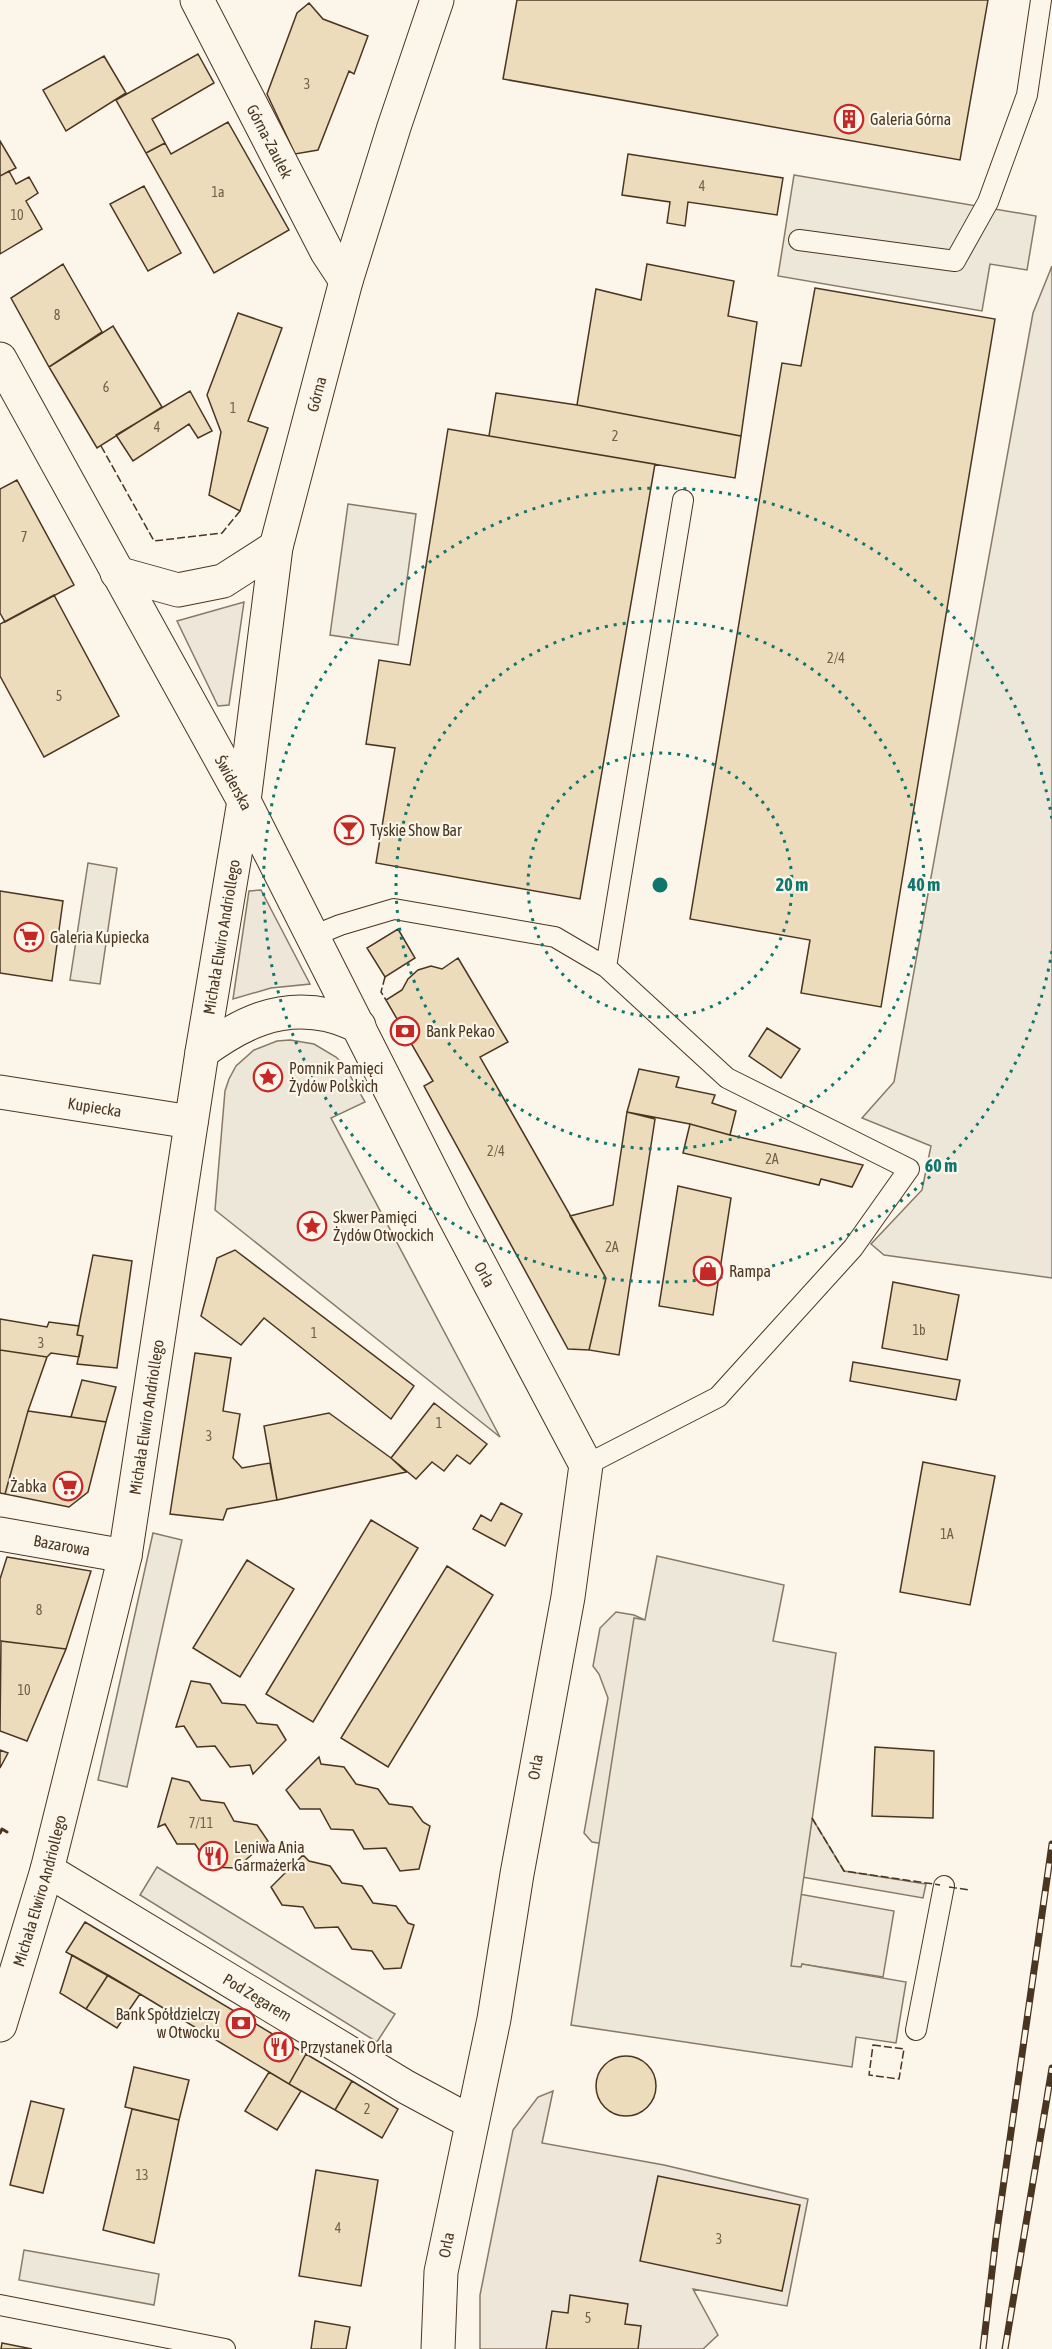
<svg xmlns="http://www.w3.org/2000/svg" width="1052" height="2349" viewBox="0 0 1052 2349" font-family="'Asap Condensed',sans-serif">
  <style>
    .green { fill: #ede6d9; stroke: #887966; stroke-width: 1.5 }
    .parking { fill: #ede7d9; stroke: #887966; stroke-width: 1.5 }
    .building { fill: #ecdcbc; stroke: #4a3520; stroke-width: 1.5 }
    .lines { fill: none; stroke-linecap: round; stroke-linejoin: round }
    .lane-casing { stroke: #4a3520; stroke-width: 22 }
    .street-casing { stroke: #4a3520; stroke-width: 35 }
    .secondary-casing { stroke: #4a3520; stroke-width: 35 }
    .lane { stroke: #fbf6e9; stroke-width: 20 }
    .street { stroke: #fbf6e9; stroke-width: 33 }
    .secondary { stroke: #fbf6e9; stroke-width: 33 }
    .rail-casing { stroke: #4a3520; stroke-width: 7 }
    .rail { stroke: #fbf6e9; stroke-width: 4.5; stroke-dasharray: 14; stroke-linecap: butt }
    .fence { stroke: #4a3520; stroke-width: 1.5; stroke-dasharray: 8 3; stroke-linecap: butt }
    .wall { stroke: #4a3520; stroke-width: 3 }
    .ring { fill: none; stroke: #0f766e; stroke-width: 3; stroke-dasharray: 3 6 }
    .labels { text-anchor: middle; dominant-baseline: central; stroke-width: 4.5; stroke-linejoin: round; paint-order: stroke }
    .number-label { font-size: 14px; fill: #725f47 }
    .poi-label { font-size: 16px; fill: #4a3520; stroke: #fbf6e9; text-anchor: start }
    .street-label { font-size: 16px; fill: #4a3520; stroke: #fbf6e9 }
    .centre { fill: #0f766e; stroke: #fbf6e9; stroke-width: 3 }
    .ring-label { font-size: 18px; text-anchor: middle; font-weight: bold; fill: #0f766e; stroke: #fbf6e9; stroke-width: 4.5; stroke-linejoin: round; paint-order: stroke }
  </style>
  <rect width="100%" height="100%" fill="#fbf6e9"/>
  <!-- green -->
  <path class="green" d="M244 602 229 705 218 706 177 621Z
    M261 890 310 984 271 988 233 999 249 891Z
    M616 1612 634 1615 647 1621 628 1848 592 1842 584 1833 608 1698 599 1674 593 1666 600 1628Z
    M812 1818 844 1871 926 1884 923 1898 773 1872 804 1870Z
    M771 1889 894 1911 883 1977 802 1964 799 1985 791 1966 799 1902Z
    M553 2091 542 2143 664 2165 808 2199 787 2306 693 2289 718 2335 703 2349H480V2295L513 2130 538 2097Z"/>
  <!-- parking -->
  <path class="parking" d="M794 175 1036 216 1027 270 990 264 982 311 778 276Z
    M1052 266V1278L884 1255 871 1244 922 1190 931 1146 862 1118 894 1082 1033 313Z
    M348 504 416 514 398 645 330 635Z
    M88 863 117 868 100 984 70 980Z
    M290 1040 314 1044 336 1057 344 1065 365 1102 331 1118 500 1437 215 1210 225 1091 229 1079 236 1066 254 1050 277 1041Z
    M153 1533 182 1540 127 1787 98 1780Z
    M657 1556 784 1585 773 1641 836 1653 791 1966 801 1967 802 1964 906 1982 896 2043 856 2037 852 2067 571 2025 634 1618 645 1620Z
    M157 1867 395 2014 377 2042 140 1895Z
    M24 2250 159 2274 154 2305 19 2280Z"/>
  <!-- building -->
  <path class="building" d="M517 0H988L960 160 503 79Z
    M309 3 323 19 368 36 354 74 349 71 318 150 295 154 267 94 297 13Z
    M198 54 214 83 152 119 165 143 146 153 116 100Z
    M104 56 126 93 66 131 43 90Z
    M228 122 289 230 214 273 146 153 165 143 171 154Z
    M0 141 16 168 0 176Z
    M628 154 783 178 777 215 688 202 685 226 667 223 670 202 622 195Z
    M9 171 16 184 29 177 38 193 26 201 42 229 0 254V176Z
    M144 186 181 253 148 271 110 204Z
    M63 264 102 332 49 367 11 298Z
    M647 264 734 281 728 316 757 322 741 436 577 405 596 289 641 300Z
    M815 288 995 319 881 1007 801 993 810 940 690 919 782 363 801 366Z
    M238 313 282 328 248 421 268 428 240 511 209 495 221 432 207 395Z
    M113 326 162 407 97 448 49 367Z
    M190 391 212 431 198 438 189 424 133 461 116 435Z
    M496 393 577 405 741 436 735 478 489 436Z
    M448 429 655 464 580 899 376 863 395 748 366 744 379 660 410 665Z
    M17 480 74 585 5 622 0 613V489Z
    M54 595 119 716 44 757 0 676V624Z
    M0 891 63 901 52 981 0 973Z
    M398 929 415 958 385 977 367 948Z
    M458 958 508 1042 480 1057 606 1278 589 1350 568 1349 424 1086 433 1081 386 1000 402 990 408 979 418 970 431 966 442 969Z
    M767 1028 800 1049 781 1078 749 1056Z
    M639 1069 679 1077 676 1087 715 1095 712 1103 736 1111 730 1135 690 1124 627 1112Z
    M627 1112 655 1119 619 1355 589 1350 606 1278 570 1216 613 1205Z
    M690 1124 730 1135 863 1165 852 1187 821 1179 819 1185 683 1153Z
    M678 1186 731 1198 713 1315 659 1306Z
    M235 1250 414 1386 391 1419 264 1318 241 1345 201 1316 217 1258Z
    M93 1255 132 1261 117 1368 77 1364 83 1336 77 1335Z
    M893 1282 959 1295 947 1360 882 1348Z
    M0 1319 47 1327 49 1322 79 1326 77 1335 83 1336 79 1357 51 1353 47 1357 0 1350Z
    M0 1350 47 1357 28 1411 5 1494 0 1493Z
    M195 1353 231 1358 223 1411 240 1414 233 1458 242 1468 270 1463 277 1500 227 1509 223 1520 170 1514Z
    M853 1362 960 1380 956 1400 850 1381Z
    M82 1380 116 1387 106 1422 71 1417Z
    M434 1403 487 1444 470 1464 457 1455 444 1471 432 1462 416 1479 391 1458Z
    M28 1411 106 1422 88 1492 69 1507 5 1494Z
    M329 1413 391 1458 406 1472 277 1500 264 1426Z
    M923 1462 995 1476 970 1605 900 1592Z
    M501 1503 522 1514 505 1546 473 1529 481 1515 491 1521Z
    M371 1520 418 1548 313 1722 266 1694Z
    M7 1557 91 1571 66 1649 0 1641V1579Z
    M247 1560 294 1589 240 1677 193 1648Z
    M447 1566 493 1595 388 1767 341 1738Z
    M1 1641 66 1649 27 1741 0 1731Z
    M191 1681 210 1684 222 1703 245 1705 257 1723 277 1725 286 1740 253 1774 250 1765 230 1767 215 1746 197 1747 184 1726 176 1727Z
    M875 1747 934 1751 933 1818 872 1816Z
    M0 1750 8 1753 0 1768Z
    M319 1757 321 1764 344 1767 356 1784 378 1789 389 1804 412 1807 423 1822 430 1826 419 1869 400 1871 386 1848 364 1849 353 1830 331 1829 320 1809H300L286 1790Z
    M172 1778 189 1782 201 1800 224 1803 234 1821 257 1825 268 1841 236 1868 210 1867 195 1844H177L165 1824 158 1827Z
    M303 1855 309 1861 330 1866 342 1883 362 1886 373 1903 396 1906 408 1923 414 1925 401 1968 384 1969 372 1951 352 1949 338 1927 315 1928 303 1907 282 1905 271 1887Z
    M85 1922 306 2054 289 2084 140 1994 66 1952Z
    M72 1955 108 1975 86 2009 60 1993Z
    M108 1975 140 1994 117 2028 86 2009Z
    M306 2054 352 2081 335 2110 289 2084Z
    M596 2086a30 30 0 1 1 60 0a30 30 0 1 1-60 0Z
    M134 2067 189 2080 179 2120 125 2107Z
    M269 2072 301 2091 277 2130 245 2111Z
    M352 2081 398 2109 382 2138 335 2110Z
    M31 2101 64 2109 43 2193 10 2185Z
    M132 2109 179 2120 154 2243 103 2230Z
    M316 2170 378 2180 361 2286 299 2276Z
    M658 2176 800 2205 782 2291 640 2261Z
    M570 2295 628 2304 625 2324 641 2326 638 2349H546L552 2311 568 2313Z
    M315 2321 350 2327 346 2349H311Z
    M2 2343 32 2349H1Z"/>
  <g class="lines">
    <!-- lane casing -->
    <g class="lane-casing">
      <path id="lane" d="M799 240 955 261 988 202 1027 95 1041 0
        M313 936 340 925 394 909 555 937 606 967 727 1078 909 1169 853 1248 718 1397 586 1465
        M606 967 683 500
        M916 2030 944 1886
        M0 2305 225 2349"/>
    </g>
    <!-- street casing -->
    <g class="street-casing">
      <g id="street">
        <path id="s1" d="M197 0 327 252 346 281"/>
        <path d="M117 573 178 590 223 581 276 547"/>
        <path d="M202 1052C240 1024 279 1004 328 1015 338 1017 349 1022 359 1026"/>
        <path id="s2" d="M0 1092 191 1122"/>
        <path id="s3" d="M0 1534 125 1556"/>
        <path id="s4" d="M47 1870 406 2087 471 2122"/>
        <path id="s5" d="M0 2025 47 1870 125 1556 202 1052 244 801 276 547 346 281 394 127 437 0"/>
      </g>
    </g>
    <!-- secondary casing -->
    <g class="secondary-casing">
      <g id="secondary">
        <path id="s6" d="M0 359 244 801 453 1214 586 1465 568 1597 517 1874 494 2019 441 2272 438 2349"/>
      </g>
    </g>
    <!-- lane -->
    <use href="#lane" class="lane"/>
    <!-- street -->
    <use href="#street" class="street"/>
    <!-- secondary -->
    <use href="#secondary" class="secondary"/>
    <!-- rail casing -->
    <g class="rail-casing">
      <path id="rail" d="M983 2349 996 2237 1052 1844
        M1005 2349 1052 2068"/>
    </g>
    <!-- rail -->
    <use href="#rail" class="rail"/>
    <!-- fence -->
    <path class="fence" d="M101 446 154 541 222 533 240 511
      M385 977 381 992 386 1000
      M812 1818 844 1871 940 1885
      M949 1887 970 1890
      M873 2045 904 2049 899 2079 869 2075Z"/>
    <!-- wall -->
    <path class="wall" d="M0 1833 2 1829 7 1832"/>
  </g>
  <!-- distance rings -->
  <g class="ring">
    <circle cx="660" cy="885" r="132"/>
    <circle cx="660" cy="885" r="264"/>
    <path d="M1052 951A397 397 0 1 1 1052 819"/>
  </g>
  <!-- icons -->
  <defs>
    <g id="building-ring" transform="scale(1.5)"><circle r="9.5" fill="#fbf6e9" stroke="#c62828" stroke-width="1.5"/><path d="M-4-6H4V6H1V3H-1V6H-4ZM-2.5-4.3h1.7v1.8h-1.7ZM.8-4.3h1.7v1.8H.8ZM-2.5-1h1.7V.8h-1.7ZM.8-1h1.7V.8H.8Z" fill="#c62828"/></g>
    <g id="bar-ring" transform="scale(1.5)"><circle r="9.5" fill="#fbf6e9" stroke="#c62828" stroke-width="1.5"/><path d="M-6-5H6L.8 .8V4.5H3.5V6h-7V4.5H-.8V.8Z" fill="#c62828"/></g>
    <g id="supermarket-ring" transform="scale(1.5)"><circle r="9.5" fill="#fbf6e9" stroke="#c62828" stroke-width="1.5"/><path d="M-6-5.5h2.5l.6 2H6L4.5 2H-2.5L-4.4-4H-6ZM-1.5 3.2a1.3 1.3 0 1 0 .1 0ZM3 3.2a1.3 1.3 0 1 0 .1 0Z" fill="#c62828"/></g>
    <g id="bank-ring" transform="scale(1.5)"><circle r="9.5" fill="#fbf6e9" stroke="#c62828" stroke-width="1.5"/><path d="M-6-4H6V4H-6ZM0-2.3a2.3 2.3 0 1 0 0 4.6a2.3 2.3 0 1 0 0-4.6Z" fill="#c62828"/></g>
    <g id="sight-ring" transform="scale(1.5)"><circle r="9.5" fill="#fbf6e9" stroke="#c62828" stroke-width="1.5"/><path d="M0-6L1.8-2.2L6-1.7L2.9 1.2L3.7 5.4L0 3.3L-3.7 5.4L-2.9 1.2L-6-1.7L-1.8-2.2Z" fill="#c62828"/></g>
    <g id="shop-ring" transform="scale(1.5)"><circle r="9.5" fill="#fbf6e9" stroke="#c62828" stroke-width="1.5"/><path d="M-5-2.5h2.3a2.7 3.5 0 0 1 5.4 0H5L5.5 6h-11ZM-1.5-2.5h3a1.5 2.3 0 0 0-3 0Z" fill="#c62828"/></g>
    <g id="restaurant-ring" transform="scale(1.5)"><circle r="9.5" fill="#fbf6e9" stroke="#c62828" stroke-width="1.5"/><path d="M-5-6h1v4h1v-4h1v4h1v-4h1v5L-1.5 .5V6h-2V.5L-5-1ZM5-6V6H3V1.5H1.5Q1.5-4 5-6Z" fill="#c62828"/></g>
  </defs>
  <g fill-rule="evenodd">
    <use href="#building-ring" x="849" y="119"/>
    <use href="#bar-ring" x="349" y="830"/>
    <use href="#supermarket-ring" x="29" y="937"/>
    <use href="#bank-ring" x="405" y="1031"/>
    <use href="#sight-ring" x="268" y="1077"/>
    <use href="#sight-ring" x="312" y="1226"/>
    <use href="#shop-ring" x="708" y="1271"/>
    <use href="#supermarket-ring" x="68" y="1486"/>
    <use href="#restaurant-ring" x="213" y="1856"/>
    <use href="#bank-ring" x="241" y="2023"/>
    <use href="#restaurant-ring" x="279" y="2047"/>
  </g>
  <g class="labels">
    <!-- number labels -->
    <g class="number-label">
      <text x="307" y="84">3</text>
      <text x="702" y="186">4</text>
      <text x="218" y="192">1a</text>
      <text x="17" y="215">10</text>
      <text x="57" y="315">8</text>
      <text x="106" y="387">6</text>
      <text x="233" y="408">1</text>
      <text x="157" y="427">4</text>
      <text x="615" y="436">2</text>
      <text x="24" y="537">7</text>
      <text x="836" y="658">2/4</text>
      <text x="59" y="696">5</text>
      <text x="496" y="1151">2/4</text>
      <text x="772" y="1159">2A</text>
      <text x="612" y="1247">2A</text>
      <text x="919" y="1330">1b</text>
      <text x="314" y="1333">1</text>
      <text x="41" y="1343">3</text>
      <text x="439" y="1423">1</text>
      <text x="209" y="1436">3</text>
      <text x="947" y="1534">1A</text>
      <text x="39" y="1610">8</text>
      <text x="24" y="1690">10</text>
      <text x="201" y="1823">7/11</text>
      <text x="367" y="2109">2</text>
      <text x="142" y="2175">13</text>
      <text x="338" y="2228">4</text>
      <text x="719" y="2239">3</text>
      <text x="588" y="2318">5</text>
    </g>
    <!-- poi labels -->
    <g class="poi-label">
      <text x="870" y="119">Galeria Górna</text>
      <text x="370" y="830">Tyskie Show Bar</text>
      <text x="50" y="937">Galeria Kupiecka</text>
      <text x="426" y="1031">Bank Pekao</text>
      <text x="289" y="1068">Pomnik Pamięci<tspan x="289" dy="18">Żydów Polskich</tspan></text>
      <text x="333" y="1217">Skwer Pamięci<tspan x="333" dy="18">Żydów Otwockich</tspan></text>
      <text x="729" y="1271">Rampa</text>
      <text x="47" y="1486" text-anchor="end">Żabka</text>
      <text x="234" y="1847">Leniwa Ania<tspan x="234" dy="18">Garmażerka</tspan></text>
      <text x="220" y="2014" text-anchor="end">Bank Spółdzielczy<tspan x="220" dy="18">w Otwocku</tspan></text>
      <text x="300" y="2047">Przystanek Orla</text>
    </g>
    <!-- street labels -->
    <g class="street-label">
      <text stroke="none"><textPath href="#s1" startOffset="159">Górna-Zaułek</textPath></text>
      <text stroke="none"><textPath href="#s5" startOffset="1664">Górna</textPath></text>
      <text stroke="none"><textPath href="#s6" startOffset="484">Świderska</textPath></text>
      <text stroke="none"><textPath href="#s5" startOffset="1112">Michała Elwiro Andriollego</textPath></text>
      <text stroke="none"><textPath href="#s2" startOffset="96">Kupiecka</textPath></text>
      <text stroke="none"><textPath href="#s6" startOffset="1036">Orla</textPath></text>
      <text stroke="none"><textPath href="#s5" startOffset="626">Michała Elwiro Andriollego</textPath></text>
      <text stroke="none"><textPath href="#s3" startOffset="63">Bazarowa</textPath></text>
      <text transform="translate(535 1767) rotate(-80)">Orla</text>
      <text stroke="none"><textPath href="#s5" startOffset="140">Michała Elwiro Andriollego</textPath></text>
      <text stroke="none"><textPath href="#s4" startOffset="246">Pod Zegarem</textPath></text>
      <text transform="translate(446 2245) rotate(-79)">Orla</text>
    </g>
  </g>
  <circle cx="660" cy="885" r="9" class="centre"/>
  <g class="ring-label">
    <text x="792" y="891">20 m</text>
    <text x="924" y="891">40 m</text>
    <text x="941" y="1172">60 m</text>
  </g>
</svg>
